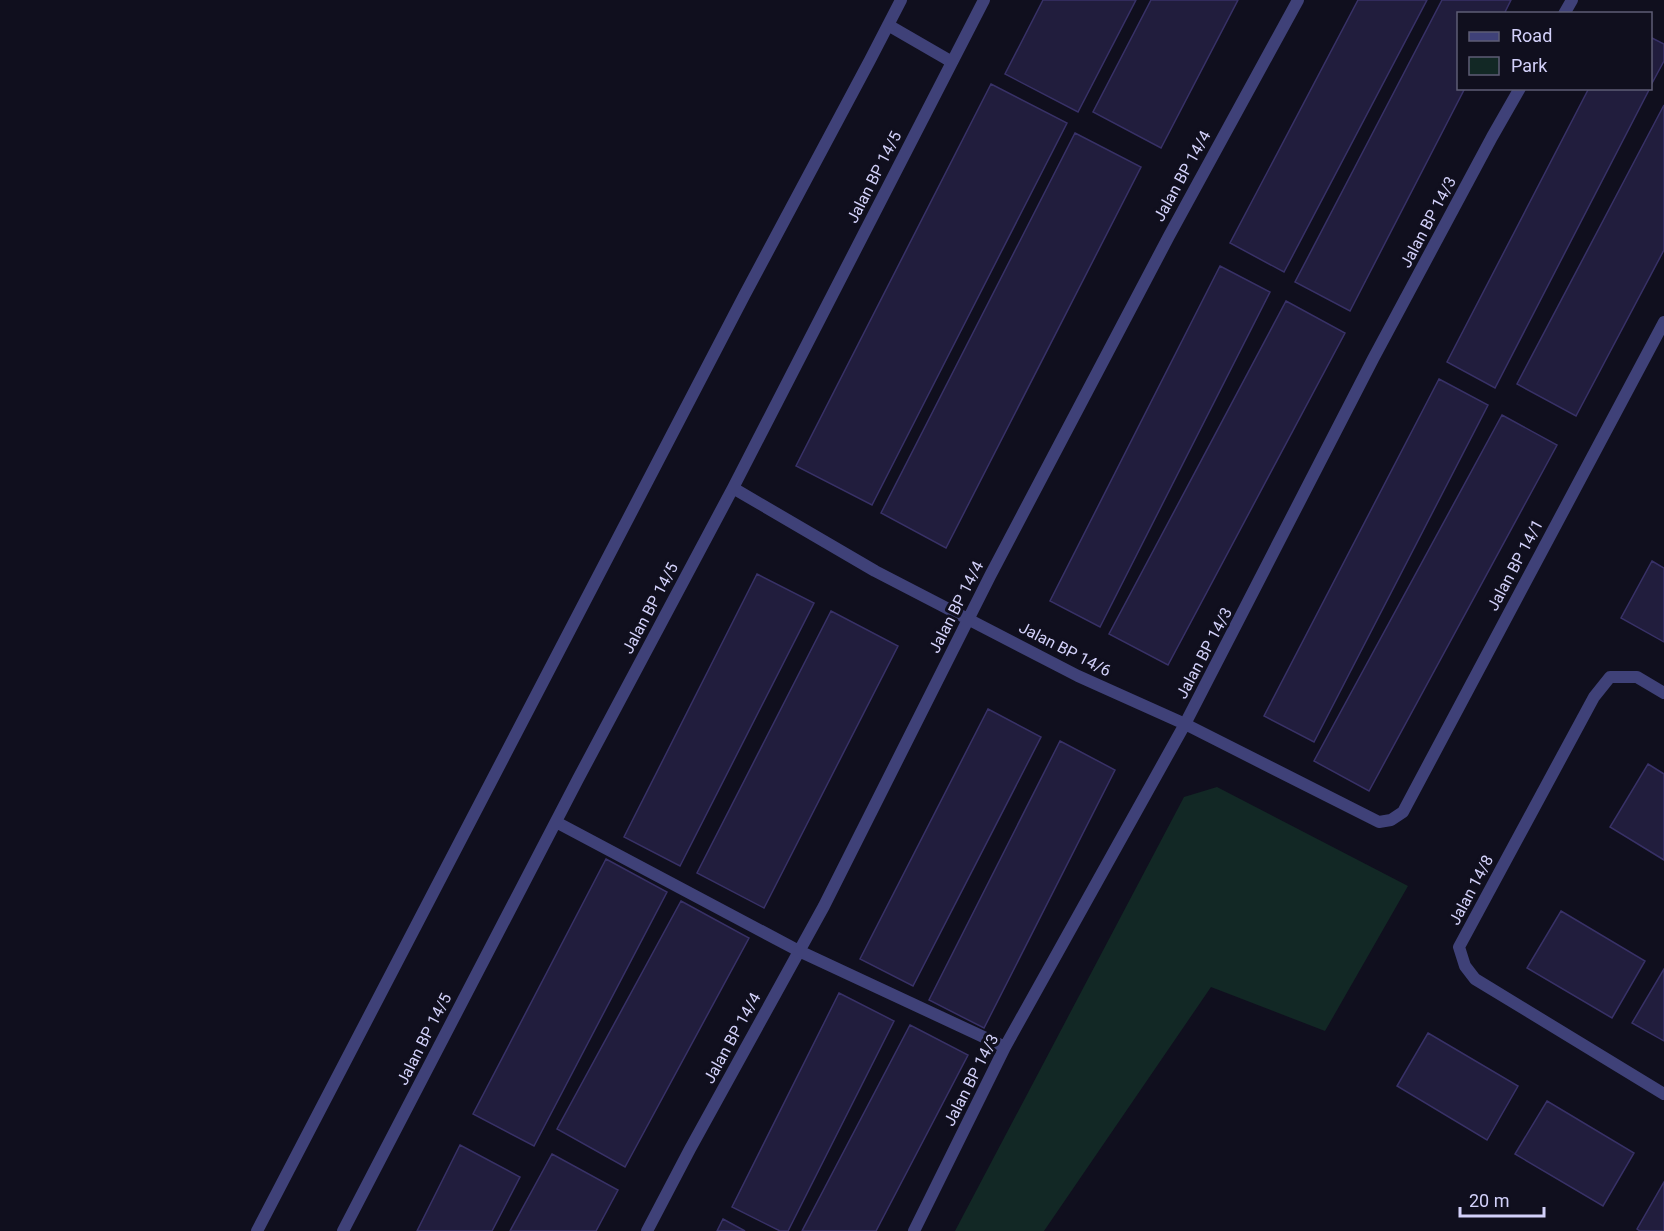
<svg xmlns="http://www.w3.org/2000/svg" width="1664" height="1231" viewBox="0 0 1664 1231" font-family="Roboto,sans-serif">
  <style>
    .green { fill: #122825 }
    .building { fill: #211d3d; stroke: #383167; stroke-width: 1.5 }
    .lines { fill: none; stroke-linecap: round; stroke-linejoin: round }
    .minor { stroke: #3f4178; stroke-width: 12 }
    .labels { text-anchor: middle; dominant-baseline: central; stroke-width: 6; stroke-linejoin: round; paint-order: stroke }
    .street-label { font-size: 16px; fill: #d3d1fa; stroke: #100f1e }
  </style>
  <rect width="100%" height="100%" fill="#100f1e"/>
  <!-- green -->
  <path class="green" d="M1217 787 1408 886 1325 1031 1211 987 1044 1231H955L1184 797Z"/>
  <!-- building -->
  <path class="building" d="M1043 0H1136L1078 112 1005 74Z
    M1151 0H1238L1161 148 1093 112Z
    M1358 0H1427L1284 272 1230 243Z
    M1442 0H1511L1504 14H1458V88H1465L1350 311 1295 282Z
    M1650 37 1664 44V61L1650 87Z
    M991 84 1067 123 872 505 796 466Z
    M1589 88H1650L1495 388 1447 362Z
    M1664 105V250L1576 416 1517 384Z
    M1075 133 1141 167 946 548 881 513Z
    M1220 266 1270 292 1100 627 1050 601Z
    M1286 301 1345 333 1168 665 1109 634Z
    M1439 379 1488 405 1314 742 1264 716Z
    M1502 415 1557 445 1369 791 1314 761Z
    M1652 561 1664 568V642L1621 618Z
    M757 574 814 603 680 866 624 837Z
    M831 611 898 646 764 908 697 873Z
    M988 709 1041 737 913 986 860 959Z
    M1060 741 1115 770 984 1028 929 1000Z
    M1648 764 1664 774V860L1610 827Z
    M606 859 667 892 534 1146 473 1114Z
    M681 901 749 938 625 1167 557 1129Z
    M1561 911 1645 961 1612 1018 1527 968Z
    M1664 969V1041L1632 1023Z
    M839 993 894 1021 788 1231H780L732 1207Z
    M910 1025 968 1055 876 1231H802Z
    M1428 1033 1518 1086 1487 1140 1397 1086Z
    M1547 1101 1634 1153 1603 1206 1515 1154Z
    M460 1145 520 1177 492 1231H417Z
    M552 1154 618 1190 596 1231H510Z
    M1664 1182V1231H1640L1637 1229Z
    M723 1219 745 1231H717Z"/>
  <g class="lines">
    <!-- minor -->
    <path class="minor" d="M1564 14 1572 0
      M888 25 952 62
      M733 488 875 571 1078 676 1185 724 1379 822 1391 820 1403 812 1664 322
      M1664 693 1637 677H1610L1594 697 1459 947 1465 966 1475 979 1664 1094
      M556 822 799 951 1005 1047
      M257 1231 744 296 870 60 901 0
      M343 1231 578 779 733 488 984 0
      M647 1231 690 1149 824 906 990 576 1169 236 1298 0
      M914 1231 1005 1047 1185 724 1373 359 1492 137 1520 88"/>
  </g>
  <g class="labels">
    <!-- street labels -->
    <g class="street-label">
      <text transform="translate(1182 176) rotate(-61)">Jalan BP 14/4</text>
      <text transform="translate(874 177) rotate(-63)">Jalan BP 14/5</text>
      <text transform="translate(1428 222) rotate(-62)">Jalan BP 14/3</text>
      <text transform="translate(1515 565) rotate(-62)">Jalan BP 14/1</text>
      <text transform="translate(956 607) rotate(-63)">Jalan BP 14/4</text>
      <text transform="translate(650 608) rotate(-62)">Jalan BP 14/5</text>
      <text transform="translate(1065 649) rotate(27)">Jalan BP 14/6</text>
      <text transform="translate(1204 653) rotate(-62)">Jalan BP 14/3</text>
      <text transform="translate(1471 890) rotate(-62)">Jalan 14/8</text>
      <text transform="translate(732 1038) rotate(-61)">Jalan BP 14/4</text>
      <text transform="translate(424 1039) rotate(-63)">Jalan BP 14/5</text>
      <text transform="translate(971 1080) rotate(-63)">Jalan BP 14/3</text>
    </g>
  </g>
  <!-- legend -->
  <rect x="1457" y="12" width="195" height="78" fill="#100f1e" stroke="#5e5d76" stroke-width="1.5"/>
  <rect x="1469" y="32" width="30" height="9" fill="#3f4178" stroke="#5e5d76" stroke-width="1.5"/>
  <text x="1511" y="42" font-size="18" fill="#d3d1fa">Road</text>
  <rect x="1469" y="57" width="30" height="18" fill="#122825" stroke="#5e5d76" stroke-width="1.5"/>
  <text x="1511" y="72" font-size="18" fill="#d3d1fa">Park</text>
  <!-- scale -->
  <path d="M1460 1207v9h84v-9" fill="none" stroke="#d3d1fa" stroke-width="3"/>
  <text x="1469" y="1207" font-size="18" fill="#d3d1fa" stroke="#100f1e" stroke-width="4.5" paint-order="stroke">20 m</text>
</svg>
